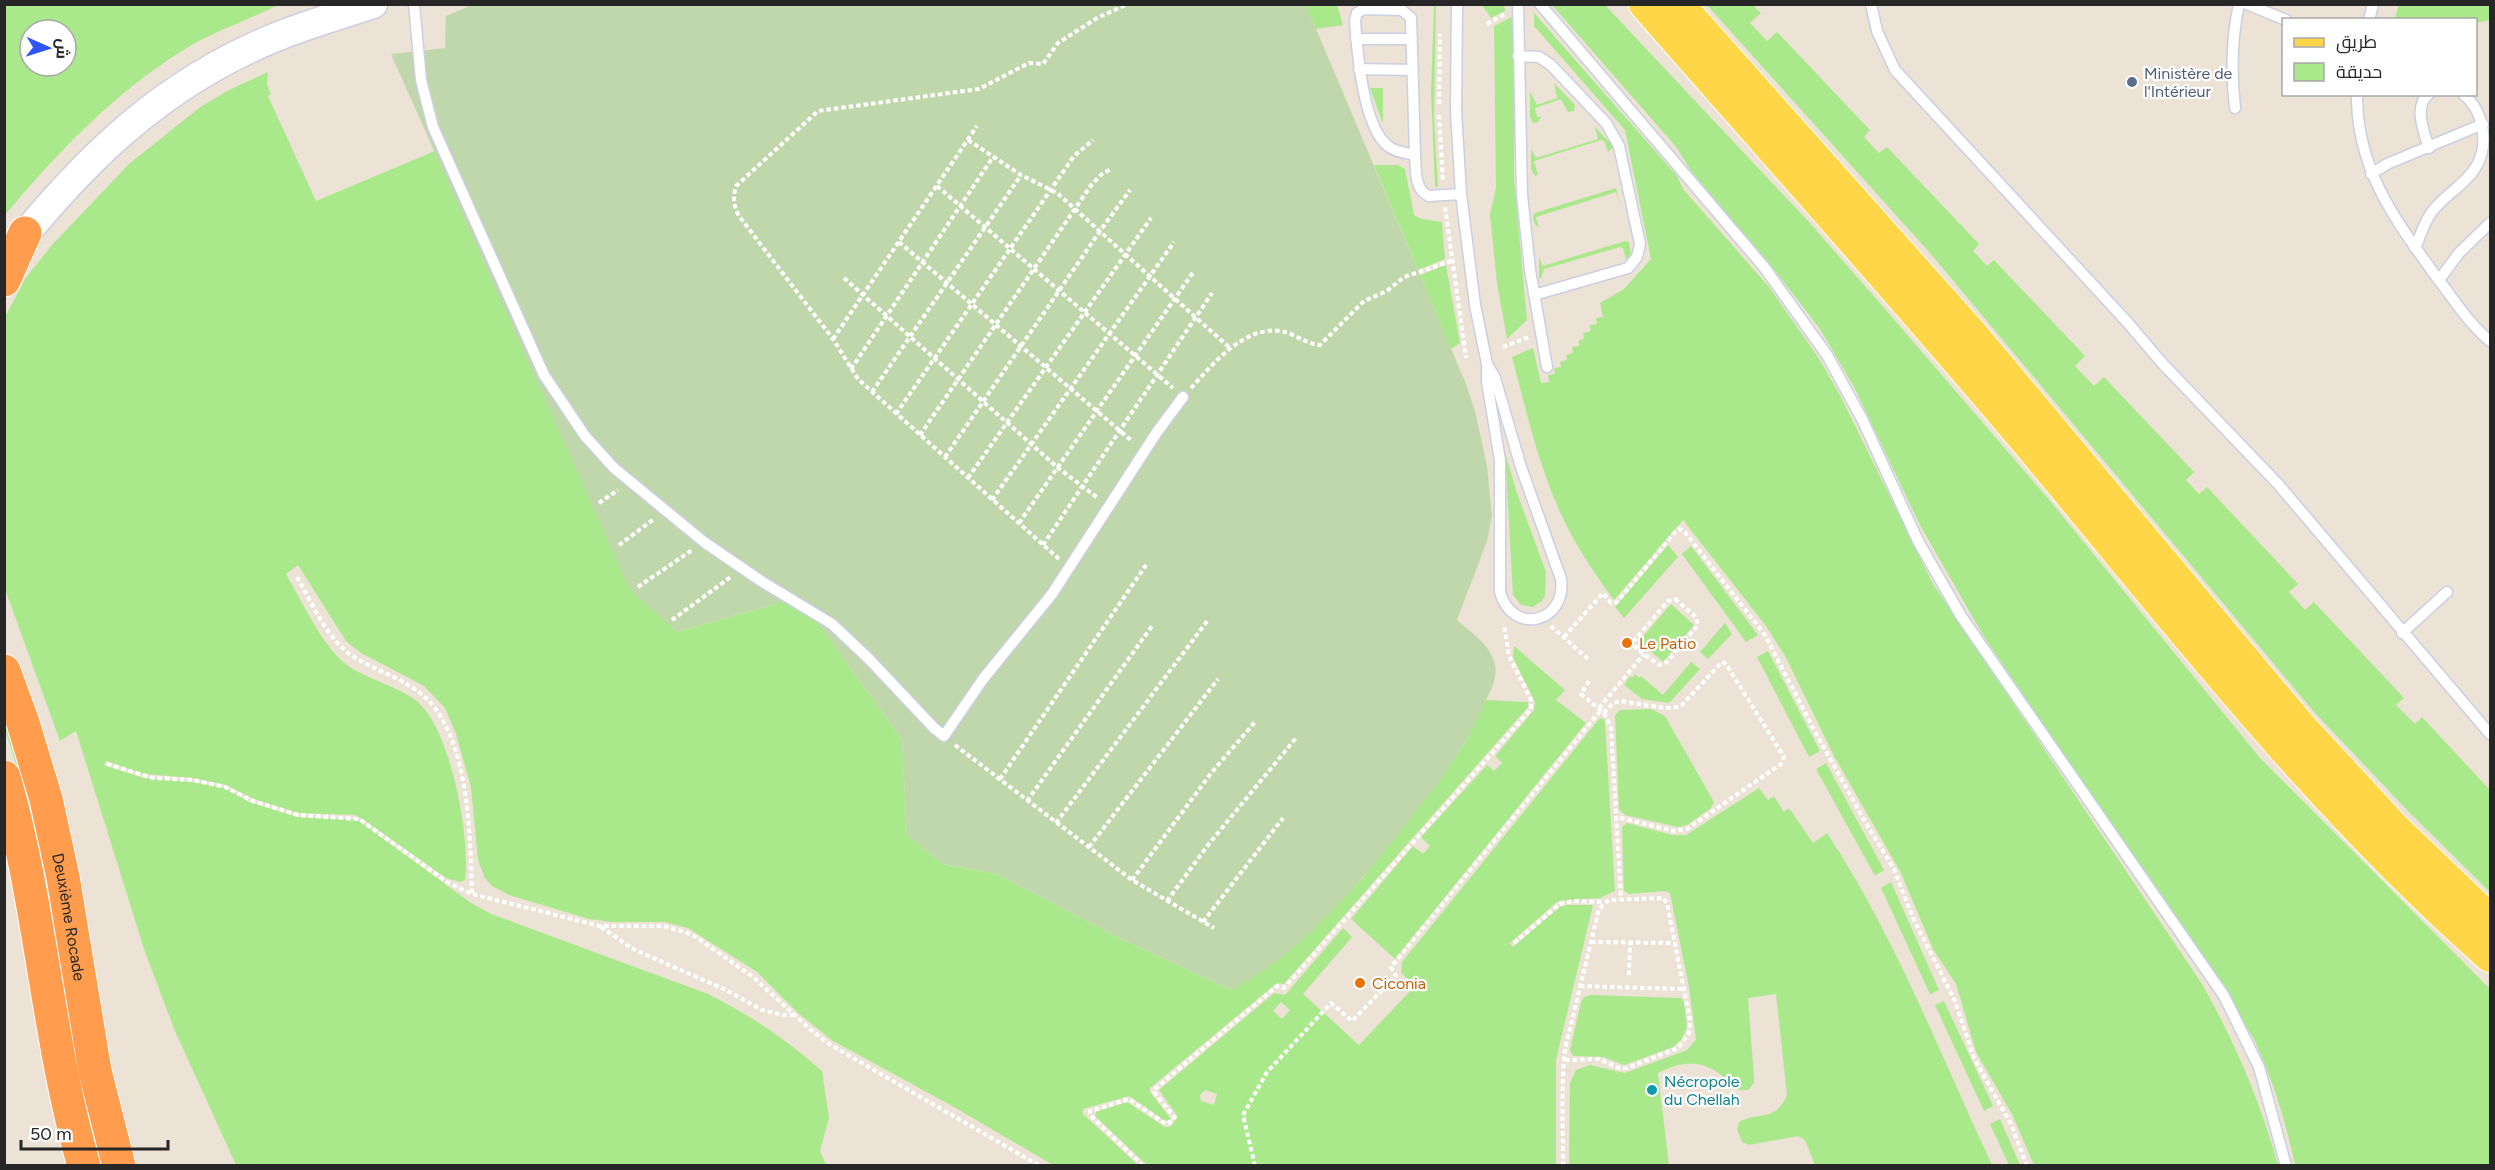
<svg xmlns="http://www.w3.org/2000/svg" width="2495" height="1170" viewBox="0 0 2495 1170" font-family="Figtree,Cairo,sans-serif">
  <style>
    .green { fill: #aae98b; fill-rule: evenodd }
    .cemetery { fill: #c0d7ab }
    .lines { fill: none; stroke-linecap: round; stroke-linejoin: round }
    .lane-casing { stroke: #cbcfe2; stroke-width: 13 }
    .secondary-casing { stroke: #cbcfe2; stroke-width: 31 }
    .primary-casing { stroke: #fff; stroke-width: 34 }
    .highway-casing { stroke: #fff; stroke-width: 35 }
    .path { stroke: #fff; stroke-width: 4; stroke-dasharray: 4.5 3; stroke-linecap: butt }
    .lane { stroke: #fff; stroke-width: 10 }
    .secondary { stroke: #fff; stroke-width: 28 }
    .primary { stroke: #ffd647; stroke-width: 32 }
    .highway { stroke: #ff9c4d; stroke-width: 33 }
    .service-dot { fill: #5c6f8a; stroke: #fff; stroke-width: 2 }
    .food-dot { fill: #e8710a; stroke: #fff; stroke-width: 2 }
    .culture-dot { fill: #0f9aa8; stroke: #fff; stroke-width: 2 }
    .labels { text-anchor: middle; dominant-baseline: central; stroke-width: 4.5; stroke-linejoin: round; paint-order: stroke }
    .service-label { font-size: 16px; fill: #4e5e75; stroke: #fff; text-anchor: start }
    .food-label { font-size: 16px; fill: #c56008; stroke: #fff; text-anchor: start }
    .street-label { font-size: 16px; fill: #262626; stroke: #fff }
    .culture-label { font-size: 16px; fill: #0d838f; stroke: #fff; text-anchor: start }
  </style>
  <rect width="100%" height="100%" fill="#ece2d5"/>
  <!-- green -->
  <path class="green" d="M1436 4 1434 116 1438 187 1435 186 1431 93 1434 5Z
    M2399 4 2490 5V20L2476 23V20L2395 19Z
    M273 5 276 6C246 21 213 32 185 49 115 92 57 153 5 215V5ZM30 30H66V66H30Z
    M1306 5H1337L1343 25 1316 29Z
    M1482 5H1504L1505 11 1491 18Z
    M1552 5H1605L1808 221 1885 309 2051 502 2260 758 2490 989V1165H2295C2285 1119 2273 1080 2253 1037L1983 635 1920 525 1854 387 1820 329 1773 268 1691 171 1677 148Z
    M1707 5H1753L1761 13 1750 23 1767 41 1777 32 1870 130 1864 137 1879 153 1887 147 1979 244 1973 251 1987 266 1994 260 2085 356 2075 366 2094 386 2104 377 2194 472 2186 480 2199 494 2207 487 2298 584 2289 592 2305 610 2314 602 2404 698 2396 705 2415 724 2422 717 2490 790V892L2409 812 2315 713 1930 253Z
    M1534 13 1677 176 1683 189 1769 287 1820 360 1842 399 1933 584 2202 984C2235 1042 2260 1101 2278 1165H2034L2012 1114 1976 1052 1956 984 1933 949 1901 873 1834 756 1785 656 1766 626 1683 520 1614 600C1594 573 1575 545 1561 514 1538 464 1526 410 1512 357L1533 348 1541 383 1549 382 1548 375 1555 374 1554 368 1561 367 1560 362 1567 360 1566 355 1573 353 1572 347 1579 346V340L1584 339 1583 333 1591 331 1589 325 1597 324 1596 318 1603 317 1600 303 1624 289 1651 259 1625 130 1534 26Z
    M1514 16V178L1527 320 1507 339 1497 283 1490 215 1496 188 1494 26Z
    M268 72 267 85 271 94 268 96 316 201 435 151 629 587 677 632 785 601 816 620 902 740 907 835 943 864 997 874 1119 938 1232 990 1294 947 1362 879 1449 767 1464 744 1486 700 1528 702V707L1284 984 1277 983 1150 1088V1092L1171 1119 1165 1121 1129 1096 1083 1109V1114L1138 1165H1053L954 1107 833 1041 799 1014 757 972 688 928 665 922H612L589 919 509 895 492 886 485 878 478 860 471 787 456 734 445 708 424 686 361 653 346 641 298 565 286 574C302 601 319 639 341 660 361 678 391 683 414 699 450 723 471 838 465 880L460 882 446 878 364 820 355 815 298 813 254 799 226 785 193 778 144 774 106 761 104 765 144 778 192 782 225 788 249 802 298 817 358 820 471 903 491 914 708 994C750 1015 787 1040 822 1071L829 1118 820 1151 826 1165H236L175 1031 145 952 76 731 60 741 5 589V317L25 279 51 246 129 164 199 108 227 91Z
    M1554 83 1575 105 1574 111 1568 112 1561 99 1535 108 1537 117H1541L1538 122 1533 123 1530 117V92L1537 105 1557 98Z
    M1370 88H1383V124Z
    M1595 127 1614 147 1608 152 1604 141 1601 140 1534 161 1538 175 1535 176 1531 169V149L1536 158 1598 139Z
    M1374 165H1398L1405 169 1414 215 1422 219 1442 222 1445 259 1418 270Z
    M1616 188 1620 204 1616 192 1536 217 1539 228C1534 225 1531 217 1535 213Z
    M1625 241 1629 242 1631 254 1626 260 1623 248 1620 247 1544 269 1541 279 1539 278V257L1543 266Z
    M1446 265 1460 343 1451 349 1420 275Z
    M1505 452 1517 493 1546 572 1545 596 1542 601 1533 607 1521 605 1513 595Z
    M1668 545 1678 557 1624 618 1615 607Z
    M1691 546 1758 635 1746 642 1682 554Z
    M1671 604 1694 625 1663 662 1639 641Z
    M1725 623 1732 634 1708 659 1700 652Z
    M1514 646 1565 690 1556 700 1586 723 1395 959 1351 919 1413 846 1423 854 1430 846 1421 837 1487 765 1494 771 1502 763 1495 756 1534 710 1535 702 1513 657Z
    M1768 651 1820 751 1809 757 1757 657Z
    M1691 662 1700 669 1669 703 1642 699 1624 685 1630 676 1632 678 1635 674 1639 678 1641 676 1663 695Z
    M1651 709 1665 716 1714 802 1711 808 1687 825 1678 827 1625 815 1619 809 1615 715 1620 710Z
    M4 713 38 828 104 1165H98L92 1144 22 783 5 729Z
    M1603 718 1605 721 1615 891 1600 898 1558 901 1510 943 1513 947 1559 907 1567 905H1593L1556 1060V1165H1147L1095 1116 1096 1112 1127 1102 1165 1127H1170L1178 1117 1159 1090 1274 993 1285 995 1343 928 1352 937 1303 994 1359 1045 1414 987 1401 972 1402 962 1599 719ZM1281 1002 1290 1010 1282 1019 1273 1011ZM1205 1090 1217 1094 1214 1105 1201 1101 1200 1095Z
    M1826 763 1884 870 1875 876 1816 769Z
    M1759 788 1768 800 1774 796 1784 812 1789 808 1813 843 1827 833C1895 936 1940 1054 1992 1165H1815L1805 1140 1798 1136 1749 1145 1742 1142 1737 1129 1739 1122C1759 1111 1775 1123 1787 1095L1776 994 1748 998 1754 1078V1083L1748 1090H1739C1711 1064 1695 1055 1658 1073L1669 1165H1569L1570 1083 1576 1070 1590 1065 1625 1073 1687 1050 1696 1040 1689 987 1670 893 1665 891 1629 894 1624 891 1622 827 1627 823 1672 835H1686Z
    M1891 882 1939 990 1930 994 1881 888Z
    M1591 995 1681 998 1684 1002 1687 1027 1682 1039 1673 1047 1624 1065 1603 1057 1573 1056 1570 1050 1581 1002 1584 997Z
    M1944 1001 1993 1106 1984 1111 1935 1005Z
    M2000 1119 2020 1165H2009L1990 1124Z"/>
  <!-- cemetery -->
  <path class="cemetery" d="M472 5H1306L1466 384 1475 411 1487 466 1492 516 1487 541 1457 620C1470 632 1491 645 1495 664 1498 680 1489 693 1483 707 1465 748 1439 783 1411 818 1375 865 1337 910 1292 949 1274 965 1252 977 1232 990L1119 938 997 874 943 864 907 835 902 740 816 620 785 601 677 632 632 592 626 582 391 54 445 48 446 16Z"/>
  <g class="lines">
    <!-- lane casing -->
    <g class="lane-casing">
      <path id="lane" d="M414 4 421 80 433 127 544 375 585 436 614 468 704 542 761 581 832 624 869 659 934 728 944 736 983 679 1052 594 1157 432 1183 397
        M1457 4 1456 111 1461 194 1475 305 1487 364V382L1500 460V592C1512 636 1567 623 1561 579L1521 467 1495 378 1487 364
        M1518 4 1522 195 1530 270 1547 367
        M1540 4 1764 267 1827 355 1862 419 1918 541 1961 616 2224 996 2259 1067 2286 1166
        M1871 4 1877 31 1895 70 2128 323 2162 363 2278 484 2490 734
        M2247 4 2286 20
        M1364 9 1402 10 1411 18 1415 155C1406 153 1395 152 1388 146 1363 127 1357 50 1355 20L1357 13Z
        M2369 20 2373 4
        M1356 39H1412
        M1518 56 1539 57 1551 65 1606 123 1619 146 1640 244 1637 257 1628 268 1534 295
        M1359 69 1413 70
        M2357 94C2356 169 2396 221 2438 279 2455 301 2469 324 2490 341
        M2235 108C2231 72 2231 40 2239 4
        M2429 148C2424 133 2413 105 2429 94
        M1415 155C1416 169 1414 190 1429 196L1461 194
        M2371 174 2387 164 2483 124
        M2415 248C2420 237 2424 223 2431 213 2442 197 2462 187 2474 170 2490 147 2485 112 2463 94
        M2439 280 2459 253 2490 223
        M2402 633 2447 592"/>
    </g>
    <!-- secondary casing -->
    <g class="secondary-casing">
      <path id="secondary" d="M12 250C80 166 149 96 249 49 288 30 331 18 373 4"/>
    </g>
    <!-- primary casing -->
    <g class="primary-casing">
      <path id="primary" d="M1645 4C1774 152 1906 298 2032 448 2178 623 2318 805 2490 956
        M1678 4 1974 337 2298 724 2395 829 2490 920"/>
    </g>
    <!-- highway casing -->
    <g class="highway-casing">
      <g id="highway">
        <path d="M4 280 25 233"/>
        <path id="s1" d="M4 671 23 723 46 799 63 877 95 1071 119 1166"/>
        <path d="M4 777C41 905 47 1038 84 1166"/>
      </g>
    </g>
    <!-- path -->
    <path class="path" d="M1487 24 1505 14
      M1439 104 1440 34
      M1439 115 1443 182
      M968 140 1021 175 1057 193 1231 349
      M937 186 1173 388
      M1445 207 1466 358
      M899 242 1133 442
      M844 278 1057 467 1099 499
      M833 339 977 126
      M1503 347 1529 337
      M851 369 993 157
      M1191 388C1213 364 1244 326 1280 331 1294 333 1306 344 1320 345L1364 301 1387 291 1404 277 1451 261
      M872 392 1021 175
      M896 414 1074 156 1093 140
      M920 435 1092 184 1102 174 1111 169
      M945 457 1100 231 1130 190
      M968 478 1151 218
      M992 500 1174 242
      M599 503 618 490
      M1019 523 1194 271
      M619 545 654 519
      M1043 545 1212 293
      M1059 559 858 379 833 339 739 216C733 205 733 197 736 186L818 111 979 89 1029 63 1043 64 1058 43 1097 18 1128 4
      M297 577C312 603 326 637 351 655 375 671 405 678 426 698 470 741 470 836 472 894
      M638 587 692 550
      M1675 599 1696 617 1698 625 1667 662 1659 665 1636 648 1634 641 1668 601Z
      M672 620 732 576
      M1551 626 1589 660
      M1564 637 1603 593 1611 603 1617 602 1675 532 1679 529 1684 531 1765 635 1812 726 1867 825 1894 869 1913 918 1955 1001 1974 1058 2011 1124 2027 1166
      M1589 681 1581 694 1604 713 1611 728 1621 899
      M1599 708 1644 654
      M1604 713 1613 703 1620 701 1665 708 1677 707 1682 705 1722 662 1726 664 1784 757 1781 764 1687 829 1674 831 1617 817
      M955 745 1132 880 1214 928
      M107 764 153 778 193 780 225 787 253 801 298 815 359 819 447 882 472 894 600 926H663L685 932 696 937 753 977 811 1030 829 1044 1040 1166
      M1000 779 1146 565
      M1027 801 1152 626
      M1056 823 1208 620
      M1089 847 1218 679
      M1132 880 1212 772 1255 722
      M1167 901 1208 845 1296 738
      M1203 922 1283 818
      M601 927 633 949 726 990 762 1010 783 1015H794
      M1591 942 1674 943
      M1514 943 1560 904 1573 901 1604 902
      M1629 975 1630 942
      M1580 986 1684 989
      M1143 1166 1090 1115V1111L1129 1099 1166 1124 1174 1120V1117L1154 1092 1155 1089 1277 986 1284 988 1531 709V700L1509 656 1504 624
      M1255 1166 1243 1115 1267 1072 1331 1003 1352 1021 1396 976 1391 967 1601 710
      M1563 1166C1563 1126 1561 1087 1565 1049L1599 909 1609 900 1663 898 1667 903 1690 1020 1689 1033 1678 1048 1627 1068H1619L1599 1059 1564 1060"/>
    <!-- lane -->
    <use href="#lane" class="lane"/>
    <!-- secondary -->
    <use href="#secondary" class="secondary"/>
    <!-- primary -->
    <use href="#primary" class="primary"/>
    <!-- highway -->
    <use href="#highway" class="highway"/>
  </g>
  <!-- markers -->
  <circle class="service-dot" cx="2132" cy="82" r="6"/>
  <g class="food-dot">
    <circle cx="1627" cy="643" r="6"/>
    <circle cx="1360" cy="983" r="6"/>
  </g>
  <circle class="culture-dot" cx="1652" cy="1090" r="6"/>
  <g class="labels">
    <!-- service labels -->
    <g class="service-label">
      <text x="2144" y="73">Ministère de<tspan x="2144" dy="18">l'Intérieur</tspan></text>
    </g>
    <!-- food labels -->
    <g class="food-label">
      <text x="1639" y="643">Le Patio</text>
      <text x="1372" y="983">Ciconia</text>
    </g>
    <!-- street labels -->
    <g class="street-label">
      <text stroke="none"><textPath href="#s1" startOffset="255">Deuxième Rocade</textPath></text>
    </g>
    <!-- culture labels -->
    <g class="culture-label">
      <text x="1664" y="1081">Nécropole<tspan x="1664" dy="18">du Chellah</tspan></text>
    </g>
  </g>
  <!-- border -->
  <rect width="2495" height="1170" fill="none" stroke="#262626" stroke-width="12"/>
  <!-- legend -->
  <rect x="2282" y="18" width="195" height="78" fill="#ffffff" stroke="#a8a8a8" stroke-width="1.5"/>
  <rect x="2294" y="38" width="30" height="9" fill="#ffd647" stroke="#a8a8a8" stroke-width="1.5"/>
  <text x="2336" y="48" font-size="18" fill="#262626">طريق</text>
  <rect x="2294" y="63" width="30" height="18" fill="#aae98b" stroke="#a8a8a8" stroke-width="1.5"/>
  <text x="2336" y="78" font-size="18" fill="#262626">حديقة</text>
  <!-- north arrow -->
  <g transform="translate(48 48) rotate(93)"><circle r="28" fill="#ffffff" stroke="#a8a8a8" stroke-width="1.5"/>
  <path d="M0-4.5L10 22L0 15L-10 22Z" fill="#2f53ff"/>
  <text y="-9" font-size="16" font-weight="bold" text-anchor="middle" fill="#262626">ش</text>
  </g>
  <!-- scale -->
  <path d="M21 1140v9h147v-9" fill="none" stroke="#262626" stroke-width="3"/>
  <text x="30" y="1140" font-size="18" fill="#262626" stroke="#ffffff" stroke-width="4.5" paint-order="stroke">50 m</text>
</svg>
